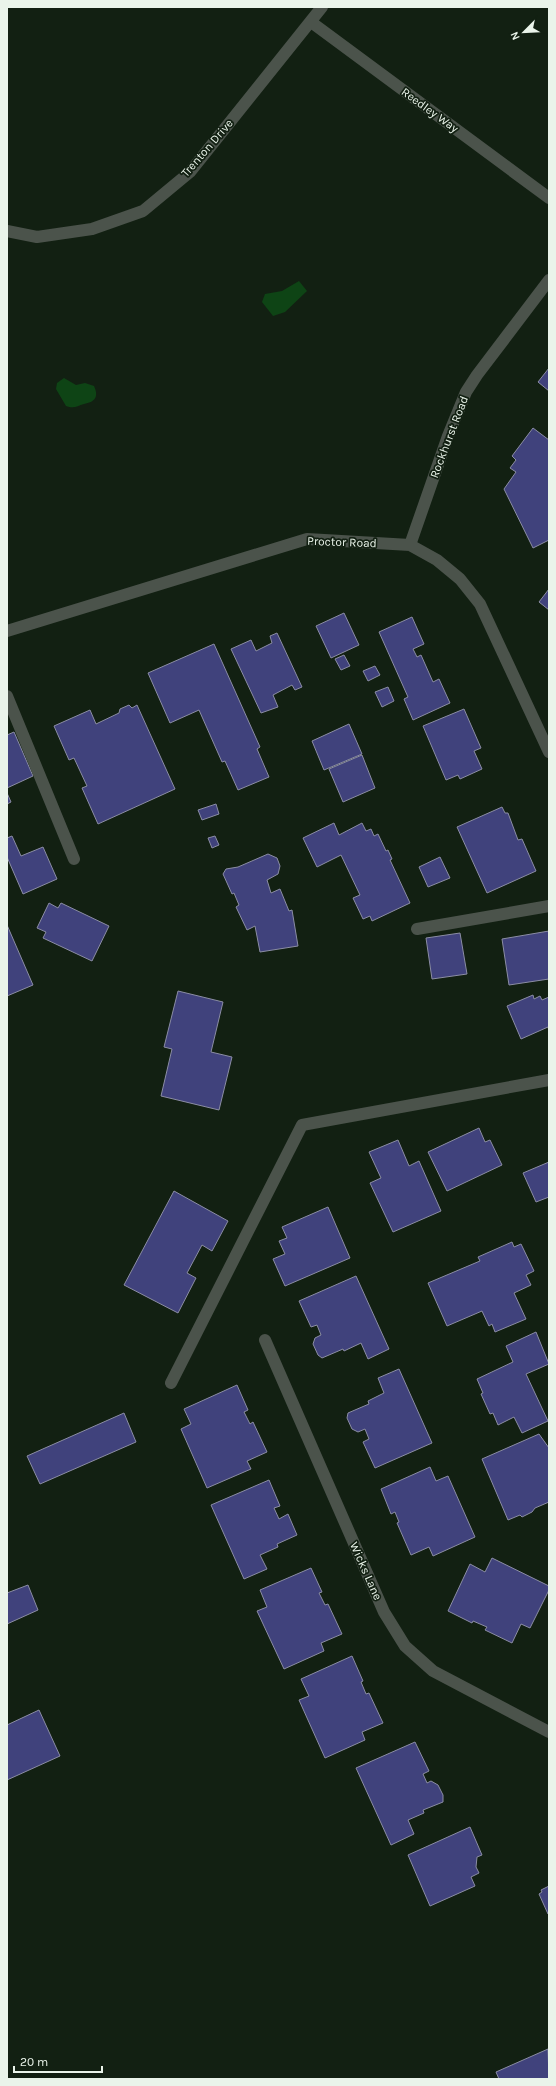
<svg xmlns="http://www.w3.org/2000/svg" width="556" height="2086" viewBox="0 0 556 2086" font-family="Karla,sans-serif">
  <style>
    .water { fill: #0e4415 }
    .building { fill: #40427c; stroke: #8b8da4 }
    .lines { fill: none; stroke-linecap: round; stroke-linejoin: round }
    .lane { stroke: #4b534b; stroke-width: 12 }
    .street { stroke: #4b534b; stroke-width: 12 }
    .labels { text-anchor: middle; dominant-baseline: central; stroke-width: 3.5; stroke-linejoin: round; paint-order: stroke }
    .street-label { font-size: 12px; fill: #eaf4ea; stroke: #122012 }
  </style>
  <rect width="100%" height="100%" fill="#122012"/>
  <!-- water -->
  <path class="water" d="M299 281 307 291 285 312 273 316 262 302 265 294 282 291Z
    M64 378 76 385 85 383 94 386C99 397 95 402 84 404 77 406 74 409 66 406L56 389 57 383Z"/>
  <!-- building -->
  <path class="building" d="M549 368V391L538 382Z
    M533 428 549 440V540L533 548 504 489 516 472 510 468 516 460 512 456Z
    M549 589V610L539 602Z
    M344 613 359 645 331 658 316 626Z
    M412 617 424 644 413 649 417 657 421 655 433 682 439 679 450 703 413 720 404 699 408 697 379 632Z
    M277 633 302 687 295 690 292 685 273 695 278 707 261 713 231 649 251 640 256 651 272 643 270 636Z
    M214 644 260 747 257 749 269 777 238 790 225 761 222 762 199 710 170 723 148 673Z
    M344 655 350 666 341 670 335 659Z
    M375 666 380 675 368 681 363 671Z
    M388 687 394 701 382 707 375 692Z
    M129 705 132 708 137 705 175 789 98 824 82 788 87 786 74 758 69 760 54 726 90 710 96 724 119 713 120 709Z
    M464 709 481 748 474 751 482 769 460 779 458 775 446 780 423 726Z
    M349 724 362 754 324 770 312 741Z
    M14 732 33 776 7 788V735Z
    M362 755 375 788 343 802 329 769Z
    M7 793 11 802 7 804Z
    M216 804 219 814 202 820 198 810Z
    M502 807 505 813H508L518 840 522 839 536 871 487 893 457 827Z
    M334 823 339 835 362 823 366 831 371 829 374 836 378 834 386 851 388 850 392 859 390 860 410 903 372 921 370 916 363 919 353 898 360 895 341 855 317 867 303 838Z
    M12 836 21 856 43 847 57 879 23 894 7 857V838Z
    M215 836 219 845 212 848 208 838Z
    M268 854 277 858 280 866 278 874 267 880 271 893 280 889 289 911 292 910 298 946 260 952 255 926 247 930 236 907 239 905 234 893 232 894 223 874 226 869 238 867Z
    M440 857 450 878 428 887 419 867Z
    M49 903 58 908 61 903 109 926 92 961 43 938 46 932 37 928Z
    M7 925 33 985 7 996Z
    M549 931V979L509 985 502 939Z
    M460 933 467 974 432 979 426 938Z
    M178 991 223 1002 211 1052 232 1057 219 1110 161 1096 172 1049 164 1047Z
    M533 995 534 999 540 996 542 1000 549 997V1031L548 1027 521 1039 507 1006Z
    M479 1128 485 1142 490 1140 502 1165 447 1191 428 1152Z
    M398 1140 409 1166 419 1161 441 1211 393 1232 370 1183 381 1178 369 1152Z
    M549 1162V1197L536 1202 523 1173Z
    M174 1191 228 1221 212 1251 202 1245 187 1273 196 1278 178 1313 124 1285Z
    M328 1207 350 1258 285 1286 273 1259 285 1254 279 1241 287 1238 282 1227Z
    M512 1242 514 1247 521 1244 534 1271 526 1275 531 1285 514 1293 526 1319 495 1332 492 1324 489 1326 482 1311 447 1326 428 1283 480 1261 478 1257Z
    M356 1276 389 1349 368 1359 361 1343 344 1351 343 1349 322 1358 318 1355 313 1344 315 1338 321 1335 317 1325 311 1327 299 1301Z
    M536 1332 549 1364 526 1374 548 1421 522 1433 514 1417 498 1425 493 1413 490 1414 481 1394 483 1393 477 1379 513 1362 506 1346Z
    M399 1369 432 1443 375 1468 363 1442 369 1439 365 1429 358 1432 352 1429 347 1418 348 1413 369 1404 368 1401 384 1393 378 1378Z
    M237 1385 248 1410 244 1412 250 1424 253 1422 267 1452 247 1461 251 1469 207 1488 181 1429 191 1424 184 1409Z
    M124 1413 136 1442 40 1484 27 1456Z
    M539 1434 549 1448V1502L535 1508 532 1512 522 1517 520 1515 508 1520 482 1459Z
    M430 1467 436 1481 448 1476 475 1537 433 1556 429 1547 411 1555 397 1523 399 1522 395 1512 391 1514 381 1489Z
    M269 1480 280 1506 274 1508 279 1519 288 1514 297 1535 277 1544 278 1547 260 1555 267 1569 244 1579 211 1505Z
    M492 1558 549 1586V1590L530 1628 521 1624 512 1643 485 1630 487 1627 473 1621 472 1623 448 1611 470 1564 485 1572Z
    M311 1568 322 1592 319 1593 325 1605 328 1604 342 1634 321 1643 324 1651 284 1669 257 1611 267 1607 260 1590Z
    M28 1585 38 1610 7 1624V1593Z
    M352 1656 363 1681 361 1682 366 1694 369 1693 383 1723 362 1732 365 1740 325 1758 299 1700 309 1696 301 1679Z
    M39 1710 60 1756 7 1780V1725Z
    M415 1742 429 1771 423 1774 427 1783 431 1781 438 1785 443 1795V1802L423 1810 424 1813 408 1820 414 1834 391 1845 356 1768Z
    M470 1827 482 1855 477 1857 476 1867 479 1873 471 1877 475 1886 430 1906 408 1855Z
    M549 1886V1914H548L539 1894 542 1892 541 1890Z
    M548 2049 549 2079H499L496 2072Z"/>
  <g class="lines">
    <!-- lane -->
    <path class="lane" d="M7 696 74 859
      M417 929 549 906
      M171 1383 302 1125 549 1080"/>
    <!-- street -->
    <path class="street" d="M311 22 549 198
      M7 231 37 237 92 229 143 211 190 172 322 7
      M410 545 448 436 466 392 477 375 549 280
      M7 631 307 539 410 545 437 560 460 579 480 604 549 752
      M265 1340 384 1612 405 1646 433 1671 549 1732"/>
  </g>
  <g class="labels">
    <!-- street labels -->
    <g class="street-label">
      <text transform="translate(430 110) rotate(36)">Reedley Way</text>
      <text transform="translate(207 148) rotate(-49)">Trenton Drive</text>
      <text transform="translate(449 437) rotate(-69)">Rockhurst Road</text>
      <text transform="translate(342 542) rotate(2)">Proctor Road</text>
      <text transform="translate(366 1571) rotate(66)">Wicks Lane</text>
    </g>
  </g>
  <!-- border -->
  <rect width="556" height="2086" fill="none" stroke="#eaf4ea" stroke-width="16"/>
  <!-- north arrow -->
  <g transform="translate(524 32) rotate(246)" stroke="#122012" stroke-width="3" paint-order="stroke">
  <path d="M0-3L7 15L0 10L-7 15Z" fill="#eaf4ea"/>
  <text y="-6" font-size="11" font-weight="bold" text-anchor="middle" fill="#eaf4ea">N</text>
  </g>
  <!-- scale -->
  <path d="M14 2066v6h88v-6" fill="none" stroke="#eaf4ea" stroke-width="2"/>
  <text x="20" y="2066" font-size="12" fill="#eaf4ea" stroke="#122012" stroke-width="3" paint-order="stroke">20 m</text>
</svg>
